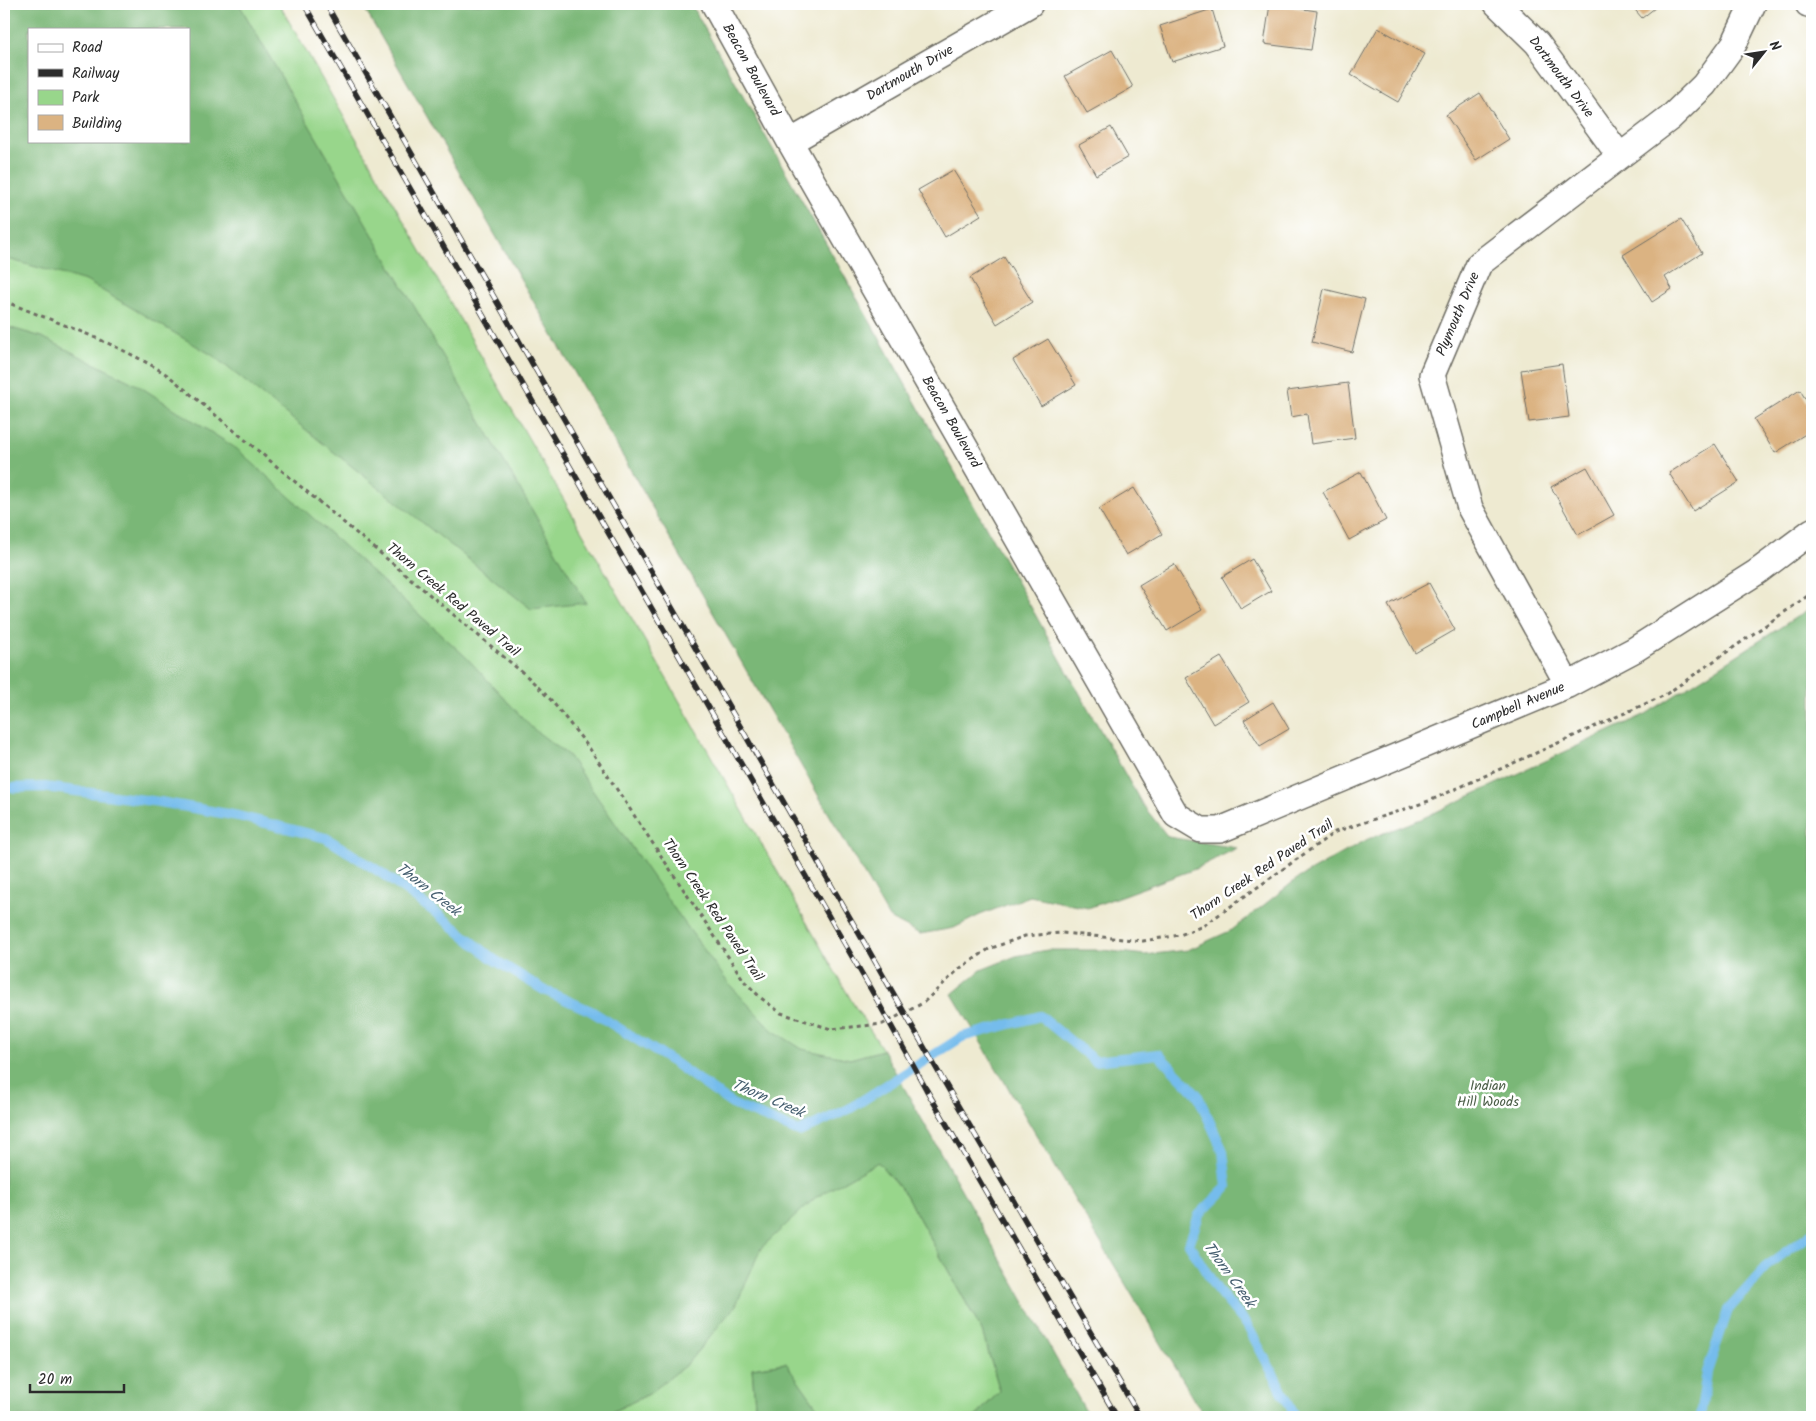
<svg xmlns="http://www.w3.org/2000/svg" width="1816" height="1421" viewBox="0 0 1816 1421" font-family="Kalam,sans-serif">
  <style>
    .green { fill: #98d68b; stroke: #62805b; fill-rule: evenodd }
    .forest { fill: #7ab777; stroke: #527151; fill-rule: evenodd }
    .lines { fill: none; stroke-linecap: round; stroke-linejoin: round }
    .stream { stroke: #75bcec; stroke-width: 10 }
    .building { fill: #dbb382 }
    .minor-casing { stroke: #6f6e65; stroke-width: 28 }
    .path { stroke: #6f6e65; stroke-width: 3; stroke-dasharray: 4 4; stroke-linecap: butt }
    .minor { stroke: #fff; stroke-width: 25 }
    .rail-casing { stroke: #2b2b2b; stroke-width: 5.5 }
    .rail { stroke: #fff; stroke-width: 4; stroke-dasharray: 11; stroke-linecap: butt }
    .labels { text-anchor: middle; dominant-baseline: central; stroke-width: 5; stroke-linejoin: round; paint-order: stroke }
    .street-label { font-size: 14px; fill: #2b2b2b; stroke: #fff }
    .park-label { font-size: 14px; fill: #4c5e48; stroke: #fff }
    .water-label { font-size: 15px; font-style: italic; fill: #455e6f; stroke: #fff }
  </style>
  <rect width="100%" height="100%" fill="#fff"/>
  <filter id="ink" filterUnits="userSpaceOnUse"><feTurbulence type="fractalNoise" baseFrequency=".02" numOctaves="2"/><feDisplacementMap in="SourceGraphic" scale="10" xChannelSelector="R" yChannelSelector="G"/><feConvolveMatrix kernelMatrix="1 2 1 2 8 2 1 2 1" color-interpolation-filters="sRGB"/></filter>
  <filter id="wash" filterUnits="userSpaceOnUse"><feTurbulence type="fractalNoise" baseFrequency=".0096" numOctaves="4" result="noise"/><feDisplacementMap in="SourceGraphic" scale="20" xChannelSelector="R" yChannelSelector="G"/><feGaussianBlur stdDeviation="1.12" result="paint"/><feColorMatrix in="noise" values="0 0 0 0 0 0 0 0 0 0 0 0 0 0 0 0 0 1.4 0 .05"/><feComposite in="paint" operator="in"/></filter>
  <g filter="url(#wash)">
    <rect width="100%" height="100%" fill="#eeead1"/>
    <!-- green -->
    <path class="green" d="M4 4H279L854 1005 883 1050 850 1059 802 1050 878 1162 906 1195 982 1331 1000 1391 975 1417H824L785 1363 752 1368 756 1417H601L649 1394 736 1305 749 1273 4 1109ZM29 29H189V141H29Z"/>
    <!-- forest -->
    <path class="forest" d="M4 4H239L586 603 531 609 212 355 86 281 4 258ZM29 29H189V141H29Z
      M362 4H691L1142 804 1168 837 1237 848 1195 869 1088 908 1030 896 980 915 954 928 920 934 889 918Z
      M4 326 42 337 139 386 237 449 466 657 532 728 568 755 673 907 729 984 772 1030 802 1049 850 1059 883 1050 1089 1417H975L1000 1391 982 1331 906 1195 878 1162 815 1198 761 1248 736 1305 686 1365 649 1394 601 1417H4Z
      M1812 607V1417H1205L952 994 981 970 1016 956 1047 950H1102L1145 955 1188 950 1232 930 1297 879 1368 839 1421 819 1646 714Z
      M786 1363 824 1417H756L752 1368Z"/>
    <g class="lines">
      <!-- stream -->
      <path class="stream" d="M4 788 45 787 160 802 238 816 326 838 380 872 439 915 493 959 544 990 591 1011 673 1062 732 1104 799 1132 849 1109 962 1037 1040 1016 1095 1061 1158 1054 1197 1094 1223 1151 1227 1187 1199 1215 1189 1244 1216 1288 1247 1325 1296 1417
        M1700 1417 1707 1372 1728 1310 1769 1264 1812 1233"/>
    </g>
    <g id="blocks">
      <!-- building -->
      <path class="building" d="M1270 4 1317 11 1311 50 1264 44Z
        M1630 4H1660L1642 18Z
        M1212 9 1223 46 1172 62 1160 26Z
        M1378 28 1425 54 1398 102 1351 75Z
        M1112 50 1133 87 1087 113 1065 76Z
        M1480 93 1509 139 1476 160 1446 115Z
        M1111 127 1128 157 1096 175 1079 145Z
        M953 170 981 215 945 237 918 190Z
        M1681 219 1702 253 1665 277 1672 289 1652 302 1623 255Z
        M1004 257 1032 302 997 324 970 278Z
        M1324 289 1365 299 1352 352 1312 342Z
        M1048 339 1076 385 1041 406 1013 360Z
        M1562 364 1569 417 1529 422 1521 370Z
        M1348 383 1355 438 1311 444 1307 414 1291 417 1287 391Z
        M1800 390 1812 410V430L1775 453 1754 419Z
        M1715 444 1739 482 1693 511 1669 473Z
        M1587 467 1614 515 1578 535 1551 487Z
        M1361 472 1386 520 1349 540 1323 492Z
        M1134 488 1162 534 1126 555 1099 509Z
        M1252 559 1271 591 1241 609 1222 577Z
        M1174 564 1202 610 1167 631 1139 585Z
        M1429 583 1455 630 1415 653 1388 605Z
        M1221 657 1249 702 1213 724 1186 678Z
        M1273 702 1289 729 1260 746 1244 720Z"/>
    </g>
  </g>
  <g filter="url(#ink)">
    <use href="#blocks" fill-opacity="0" stroke="#6f6e65" stroke-width="1"/>
    <g class="lines">
      <!-- minor casing -->
      <g class="minor-casing">
        <path id="minor" d="M714 4 790 142 1176 815 1201 830H1220L1568 685 1634 650 1757 572 1812 531
          M1497 4 1537 43 1619 155
          M1808 4 1812 5
          M790 142 1030 4
          M1568 685 1470 508 1432 375 1479 264 1670 118 1704 85 1734 44 1753 4"/>
      </g>
      <!-- path -->
      <path class="path" d="M4 301C60 324 118 343 169 376L529 678 551 700 590 749 745 982 761 998 781 1013 831 1029 883 1024 923 1003 959 969 989 949 1025 936 1062 933 1143 941 1180 935 1203 926 1335 832 1429 801 1665 695 1812 593"/>
      <!-- minor -->
      <use href="#minor" class="minor"/>
      <!-- rail casing -->
      <g class="rail-casing">
        <path id="rail" d="M304 4 877 1000 926 1089 1117 1417
          M326 4 943 1080 1140 1417"/>
      </g>
      <!-- rail -->
      <use href="#rail" class="rail"/>
    </g>
  </g>
  <g class="labels">
    <!-- street labels -->
    <g class="street-label">
      <text transform="translate(751 70) rotate(61)">Beacon Boulevard</text>
      <text transform="translate(910 73) rotate(-30)">Dartmouth Drive</text>
      <text transform="translate(1561 77) rotate(53)">Dartmouth Drive</text>
      <text transform="translate(1458 314) rotate(-67)">Plymouth Drive</text>
      <text transform="translate(951 422) rotate(60)">Beacon Boulevard</text>
      <text transform="translate(453 600) rotate(40)">Thorn Creek Red Paved Trail</text>
      <text transform="translate(1518 706) rotate(-23)">Campbell Avenue</text>
      <text transform="translate(1262 870) rotate(-34)">Thorn Creek Red Paved Trail</text>
      <text transform="translate(713 910) rotate(56)">Thorn Creek Red Paved Trail</text>
    </g>
    <!-- park labels -->
    <g class="park-label">
      <text x="1488" y="1086">Indian<tspan x="1488" dy="16">Hill Woods</tspan></text>
    </g>
    <!-- water labels -->
    <g class="water-label">
      <text transform="translate(428 890) rotate(38)">Thorn Creek</text>
      <text transform="translate(768 1099) rotate(23)">Thorn Creek</text>
      <text transform="translate(1229 1275) rotate(54)">Thorn Creek</text>
    </g>
  </g>
  <!-- margin -->
  <rect width="1816" height="1421" fill="none" stroke="#fff" stroke-width="20"/>
  <!-- legend -->
  <rect x="28" y="28" width="162" height="115" fill="#ffffff" stroke="#aaaaaa"/>
  <rect x="38" y="44" width="25" height="8" fill="#ffffff" stroke="#aaaaaa"/>
  <text x="72" y="52" font-size="15" fill="#2b2b2b">Road</text>
  <rect x="38" y="69" width="25" height="8" fill="#2b2b2b" stroke="#aaaaaa"/>
  <text x="72" y="78" font-size="15" fill="#2b2b2b">Railway</text>
  <rect x="38" y="90" width="25" height="15" fill="#98d68b" stroke="#aaaaaa"/>
  <text x="72" y="102" font-size="15" fill="#2b2b2b">Park</text>
  <rect x="38" y="115" width="25" height="15" fill="#dbb382" stroke="#aaaaaa"/>
  <text x="72" y="128" font-size="15" fill="#2b2b2b">Building</text>
  <!-- north arrow -->
  <g transform="translate(1764 52) rotate(60)" stroke="#ffffff" stroke-width="4" paint-order="stroke">
  <path d="M0-4L9 19L0 12L-9 19Z" fill="#2b2b2b"/>
  <text y="-8" font-size="14" font-weight="bold" text-anchor="middle" fill="#2b2b2b">N</text>
  </g>
  <!-- scale -->
  <path d="M30 1384v8h94v-8" fill="none" stroke="#2b2b2b" stroke-width="2.5"/>
  <text x="38" y="1384" font-size="15" fill="#2b2b2b" stroke="#ffffff" stroke-width="4" paint-order="stroke">20 m</text>
</svg>
